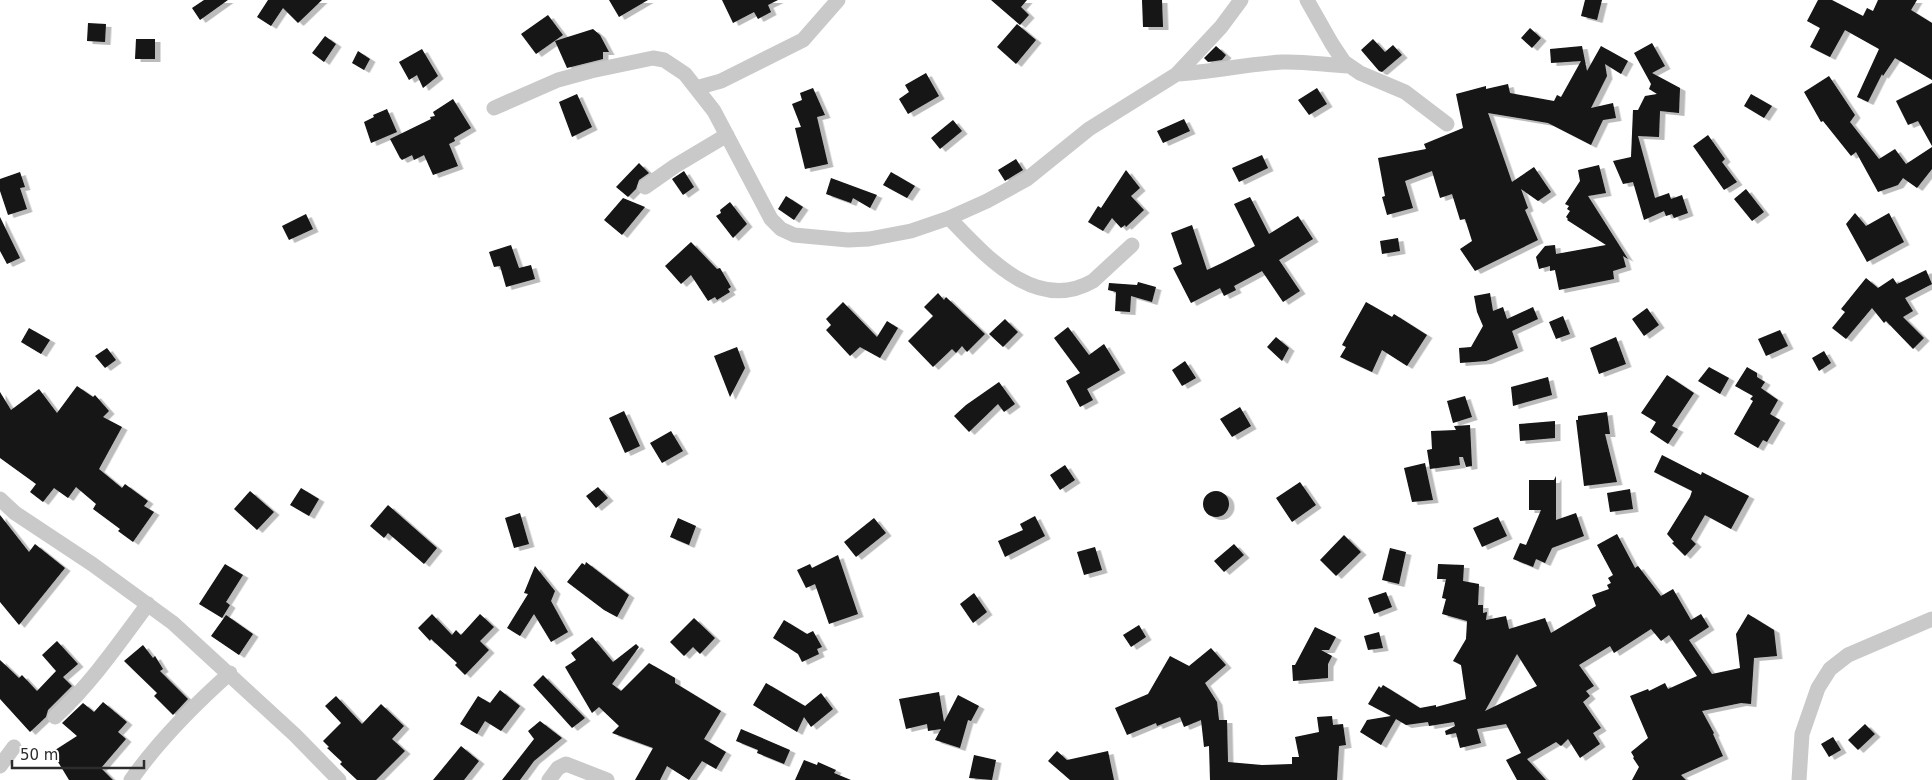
<svg xmlns="http://www.w3.org/2000/svg" width="1932" height="780" viewBox="0 0 1932 780" font-family="'DejaVu Sans',sans-serif">
  <style>
    .building { fill: #131313; fill-rule: evenodd; filter: url(#shadow) }
    .lines { fill: none; stroke-linecap: round; stroke-linejoin: round }
    .minor { stroke: #c9c9c9; stroke-width: 15 }
  </style>
  <defs>
    <filter id="shadow"><feDropShadow dx="5.5" dy="3" stdDeviation="0" flood-color="#0004"/></filter>
  </defs>
  <rect width="100%" height="100%" fill="#fff"/>
  <!-- building -->
  <path class="building" d="M204 0H228L200 20 192 8Z
    M268 0H322L298 23 283 8 271 26 257 17Z
    M609 0H648L619 17Z
    M722 0H778L768 5 771 12 758 19 754 12 733 23Z
    M991 0H1027L1021 7 1029 15 1020 25Z
    M1142 0H1162L1163 27H1143Z
    M1585 0H1602L1597 20 1581 16Z
    M1818 0H1832L1863 16 1867 8 1873 11 1878 0H1917L1911 10 1932 23V80L1895 58 1883 76 1882 74 1868 102 1857 97 1879 49 1845 30 1830 57 1810 47 1820 28 1807 21Z
    M548 15 563 35 536 54 521 34Z
    M88 23 106 24 105 42 87 41Z
    M1017 24 1036 40 1016 64 997 47Z
    M1530 28 1541 38 1532 48 1521 38Z
    M593 29 600 35 609 52H603V59L567 68 555 41Z
    M325 36 336 44 324 62 312 53Z
    M136 39H155V59H135Z
    M1373 39 1385 52 1393 45 1402 55 1382 72 1379 71 1361 50Z
    M1652 43 1665 66 1652 73 1680 88 1679 113 1660 111 1659 137 1638 136 1655 198 1669 193 1671 199 1682 195 1688 213 1674 218 1672 214 1666 216 1664 211 1644 220 1633 182 1623 184 1613 161 1631 157 1633 110H1638L1645 96 1657 94 1649 89 1651 84 1634 53Z
    M1216 46 1226 55 1222 60 1208 62 1204 58Z
    M1582 46 1587 71 1601 46 1628 61 1621 74 1605 64 1607 76 1591 108 1613 103 1616 118 1603 120 1591 145 1548 123 1488 113 1512 182 1534 167 1551 192 1538 201 1521 189 1528 208 1525 210 1538 240 1475 271 1460 249 1472 241 1465 219 1460 220 1452 194 1440 198 1432 171 1405 181 1413 208 1387 215 1382 197 1385 196 1378 158 1426 149 1424 144 1463 128 1456 94 1486 86V89L1508 84 1510 93 1554 101 1557 95 1561 97 1581 61 1551 63 1550 49Z
    M422 49 438 76 423 88 417 75 409 80 399 62Z
    M358 51 370 59 364 70 352 63Z
    M926 73 939 96 908 114 899 99 909 92 905 85Z
    M1829 76 1855 115 1850 122 1879 159 1895 149 1906 164 1932 147V169L1917 188 1903 178 1898 185 1878 192 1856 152 1851 156 1823 121 1821 122 1804 92Z
    M1932 83V146L1918 121 1908 125 1896 101Z
    M813 88 825 115 817 117 828 164 805 169 795 128 801 127 792 104 802 100 800 93Z
    M1317 88 1327 104 1309 115 1298 100Z
    M577 94 592 127 572 137 559 102Z
    M1751 94 1772 106 1764 118 1744 106Z
    M453 99 471 128 454 138 455 141 449 144 458 166 433 175 424 155 414 160 412 155 402 160 400 158 390 139 431 119 430 117 435 116 433 112Z
    M387 109 397 132 371 143 364 122 374 117 373 115Z
    M1184 119 1190 131 1163 143 1157 131Z
    M953 120 962 131 940 149 931 138Z
    M1708 135 1725 159 1722 162 1737 182 1724 190 1693 146Z
    M1262 155 1268 168 1239 182 1232 168Z
    M1016 159 1023 170 1005 181 998 170Z
    M639 163 649 173 639 180 636 189 628 197 616 187Z
    M1599 165 1606 193 1588 196 1628 259 1623 256 1626 267 1613 271 1614 279 1559 290 1555 270 1550 271V266L1539 269 1536 257 1545 246 1555 245 1556 254 1606 245 1567 220 1568 219 1566 217 1570 211 1567 209 1569 206 1565 204 1580 181 1578 170Z
    M1126 170 1140 188 1131 196 1144 210 1126 227 1125 225 1121 228 1112 218 1103 231 1088 222 1098 206 1101 208Z
    M684 171 694 187 683 195 672 179Z
    M20 172 25 187 20 188 27 209 8 215 0 191V179Z
    M891 172 915 186 907 198 883 185Z
    M831 178 877 195 870 208 853 198 851 203 826 194Z
    M1746 189 1764 212 1752 221 1734 199Z
    M786 196 803 207 794 220 778 209Z
    M1250 197 1269 234 1298 216 1313 239 1279 260 1300 291 1283 302 1262 271 1234 286 1236 290 1224 296 1220 288 1191 303 1173 268 1182 264 1171 233 1192 225 1207 270 1222 263 1255 246 1234 204Z
    M623 198 645 207 622 235 604 220Z
    M730 202 747 224 733 238 716 216 721 213 720 210Z
    M1855 213 1866 226 1889 213 1904 242 1867 262 1846 224Z
    M306 214 313 229 289 240 282 226Z
    M0 217 20 258 7 264 0 251Z
    M1398 238 1400 251 1382 254 1380 241Z
    M691 242 717 269 720 268 731 287 728 289 730 292 717 300 715 297 708 301 691 275 681 284 665 266Z
    M511 245 519 268 531 265 535 279 506 287 500 266 494 267 489 252Z
    M1926 270 1932 284 1905 298 1913 311 1903 317 1924 338 1913 349 1886 321 1884 323 1872 308 1846 339 1832 328 1845 312 1841 309 1866 278 1878 288 1893 278 1897 284Z
    M1138 282 1156 287 1152 302 1131 296 1130 312 1115 311 1116 292 1108 290 1109 283 1137 285Z
    M938 293 944 300 946 297 985 334 967 352 962 346 956 353 952 349 933 367 908 341 933 316 924 307Z
    M1490 293 1493 311 1503 307 1507 319 1533 307 1538 319 1512 331 1518 348 1486 361 1460 363 1459 348 1471 347 1483 326 1477 312 1474 296Z
    M843 302 877 337 887 321 898 328 880 358 860 347 850 356 826 330 831 325 826 319Z
    M1366 302 1392 317 1394 314 1427 335 1407 366 1382 350 1372 372 1340 357 1346 347 1342 345Z
    M1647 308 1659 325 1644 336 1632 319Z
    M1563 316 1570 334 1556 339 1549 322Z
    M1005 319 1018 332 1003 347 989 334Z
    M1068 327 1089 355 1104 344 1120 370 1087 389 1093 400 1080 407 1066 381 1080 373 1054 338Z
    M29 328 50 340 41 354 21 342Z
    M1780 330 1788 346 1766 356 1758 339Z
    M1276 337 1289 348 1282 361 1267 347Z
    M1616 337 1626 364 1599 374 1590 348Z
    M737 347 745 368 730 397 714 356Z
    M107 348 116 360 105 368 95 356Z
    M1824 351 1831 363 1819 371 1812 358Z
    M1185 361 1196 378 1182 386 1172 370Z
    M1709 367 1729 378 1720 394 1698 381Z
    M1747 367 1757 373V377L1765 382 1761 388 1778 400 1770 414 1780 420 1767 442 1763 440 1758 448 1734 434 1753 401 1750 399 1753 396 1735 386Z
    M1667 375 1694 393 1672 426 1678 429 1668 444 1650 432 1656 422 1641 413Z
    M1548 377 1552 395 1513 406 1511 387Z
    M999 382 1015 404 1004 412 998 404 969 432 954 416 966 405Z
    M77 386 93 397 95 395 109 411 103 417 122 427 99 469 122 488 125 484 148 501 144 506 154 512 133 542 118 531 120 529 93 509 96 504 76 487 68 498 54 488 43 502 30 492 36 484 0 458V392L11 410 39 389 57 413Z
    M1465 396 1472 417 1453 423 1447 401Z
    M1240 407 1251 426 1232 437 1220 419Z
    M624 411 640 446 625 453 609 418Z
    M1607 412 1610 434H1605L1617 482 1584 486 1576 420H1578V416Z
    M1555 421V438L1520 441 1519 424Z
    M1470 425 1472 466 1466 467 1463 457H1459L1460 465 1430 469 1427 450 1432 449 1431 431 1456 430 1454 426Z
    M671 431 683 451 662 463 650 443Z
    M1662 455 1701 475 1702 472 1749 496 1731 529 1705 515 1691 539 1696 544 1685 556 1672 543 1674 542 1667 534 1690 497 1692 491 1654 472Z
    M1425 463 1433 500 1412 502 1404 468Z
    M1065 465 1075 480 1060 490 1050 475Z
    M1556 476V520L1576 513 1584 536 1552 548 1545 563 1536 559 1533 567 1513 559 1520 543 1526 545 1541 510H1529V480H1554Z
    M1300 482 1316 505 1292 522 1276 498Z
    M598 487 608 498 596 508 586 496Z
    M301 488 319 499 309 516 290 505Z
    M1630 489 1633 509 1610 512 1607 493Z
    M250 491 274 512 257 530 234 509Z
    M1203 504a13 13 0 1 1 26 0a13 13 0 1 1-26 0Z
    M388 505 437 548 424 564 388 533 384 538 370 526Z
    M520 513 529 544 514 548 505 518Z
    M0 515 29 552 35 544 65 568 19 625 0 602Z
    M1035 516 1045 536 1005 557 998 541 1023 530 1020 524Z
    M1498 517 1507 536 1482 547 1473 528Z
    M678 518 696 526 689 545 670 537Z
    M874 518 886 533 856 557 844 542Z
    M1617 534 1635 568 1638 566 1661 596 1673 589 1691 620 1701 614 1709 627 1689 640 1712 674 1740 668 1736 634 1748 614 1774 630 1777 656 1754 658 1751 704 1741 703 1702 711 1714 733 1713 734 1723 756 1681 775 1686 780H1632L1639 767 1633 758 1634 757 1631 752 1648 738 1630 696 1648 689 1649 691 1665 683 1668 689 1697 676 1669 635 1661 641 1651 629 1614 653 1610 646 1579 665 1594 686 1586 691 1590 696 1583 702 1601 728 1593 733 1600 744 1580 758 1568 739 1561 746 1556 742 1527 759 1546 780H1517L1506 760 1521 753 1506 724 1477 729 1481 743 1460 748 1456 733 1446 735 1445 731 1455 726 1454 722 1429 726 1428 722 1406 725 1396 719 1381 745 1360 732 1367 720 1391 716 1368 704 1379 686 1381 688 1383 685 1420 708 1436 705V707L1466 699 1461 665 1453 661 1466 639 1467 621 1442 614 1446 599 1442 598 1446 579H1437L1438 564 1464 565 1463 581 1479 584 1478 605H1483V613L1487 612 1486 620 1506 616 1509 629 1545 618 1551 633 1596 606 1592 595 1609 589 1607 585 1611 583 1608 578 1613 575 1597 545ZM1517 654 1537 686 1485 711Z
    M1344 535 1361 552 1336 576 1320 560Z
    M1234 544 1244 555 1224 572 1214 561Z
    M1095 547 1102 570 1084 575 1077 552Z
    M1390 548 1406 552 1399 584 1382 580Z
    M838 555 858 614 829 624 815 584 806 588 797 570 810 564 812 568Z
    M586 562 629 595 617 617 604 610 567 582 582 563 585 565Z
    M225 564 243 575 226 602 230 605 222 618 199 604Z
    M535 566 555 591 551 601 568 632 551 642 534 614 520 636 507 628 528 594 524 593Z
    M1386 592 1392 607 1374 614 1368 598Z
    M974 593 987 612 973 623 960 604Z
    M432 614 452 635 456 630 461 635 480 614 494 627 480 641 489 650 465 675 455 665 457 663 431 639 430 641 418 628Z
    M226 615 253 634 239 655 211 636Z
    M694 618 715 638 700 654 693 647 684 656 670 642Z
    M784 620 807 634 813 631 822 647 817 649 819 654 802 662 798 654 773 638Z
    M1139 625 1146 637 1131 647 1123 635Z
    M1315 627 1336 637 1329 650H1321L1332 656 1328 664V678L1293 681 1292 665H1295Z
    M1379 632 1383 648 1368 650 1364 636Z
    M592 637 613 662 636 644 639 647 612 684 621 691 649 663 675 678V683L721 711 704 739 726 752 716 769 702 761 689 780 667 766 660 780H635L653 748 612 733 619 726 599 707 592 713 565 667 576 660 571 653Z
    M57 641 78 664 63 677 72 686 48 710 46 717 30 732 0 699V660L19 678 22 675 37 691 56 671 42 655Z
    M143 645 153 658 155 656 163 669 160 671 188 699 173 715 154 696 157 693 124 661Z
    M1211 648 1226 665 1205 683 1217 702 1219 720H1227L1228 762 1262 765 1292 764V757H1299L1295 737 1319 732 1317 717 1332 716 1333 725 1343 724 1346 745 1339 746 1337 780H1210L1209 746 1204 747 1201 720 1184 727 1180 717 1157 726 1156 723 1127 735 1115 708 1148 694 1170 656 1189 666Z
    M543 675 585 718 572 728 533 685Z
    M766 683 805 706 821 693 833 709 811 727 804 717 797 732 753 705Z
    M500 690 520 706 501 731 485 721 477 734 460 724 478 696 490 703Z
    M939 692 944 722 958 695 979 706 971 721 968 720 960 748 935 740 941 729 928 731 927 724 906 729 899 699Z
    M336 696 362 724 381 704 404 726 392 739 405 751 376 780H357L340 764 342 762 327 748 329 747 323 741 341 723 325 706Z
    M103 702 127 722 118 732 126 739 101 768 113 780H69L52 752 77 736 62 723 83 703 94 712Z
    M540 721 562 738 534 761 520 780H502L534 739 528 731Z
    M1865 724 1875 734 1858 750 1848 740Z
    M741 729 790 750 784 764 757 753 758 750 736 741Z
    M1833 737 1841 750 1829 757 1821 744Z
    M461 746 479 761 464 780H433Z
    M1057 751 1067 760 1108 751 1114 780H1070L1048 761Z
    M974 755 996 760 992 780 969 778Z
    M804 760 817 765 818 762 836 770 834 773 851 780H795Z"/>
  <g class="lines">
    <!-- minor -->
    <path class="minor" d="M1307 0 1332 44 1344 62 1360 73 1405 92 1447 124
      M1177 74C1212 72 1247 64 1282 62 1304 61 1326 65 1349 66
      M696 88 721 81 803 40 838 0
      M494 108 558 80 591 71 653 58 664 60 685 74 714 111 771 219 781 229 794 235 848 240 869 239 911 231 949 218 987 201 1027 179 1089 129 1177 74 1221 27 1241 0
      M645 187 675 166 727 135
      M949 218C985 255 1036 314 1093 281L1132 245
      M0 499 15 513 92 564 173 623 295 735 339 780
      M55 717C91 684 119 643 148 604
      M0 766 14 747
      M131 780C159 740 193 706 230 673
      M549 780 558 768 566 764 607 780
      M1799 780 1802 734 1818 688 1830 669 1848 655 1932 619"/>
  </g>
  <!-- scale -->
  <path d="M12 760v8h132v-8" fill="none" stroke="#2c2c2c" stroke-width="2.5"/>
  <text x="20" y="760" font-size="15" fill="#2c2c2c" stroke="#ffffff" stroke-width="4" paint-order="stroke">50 m</text>
</svg>
